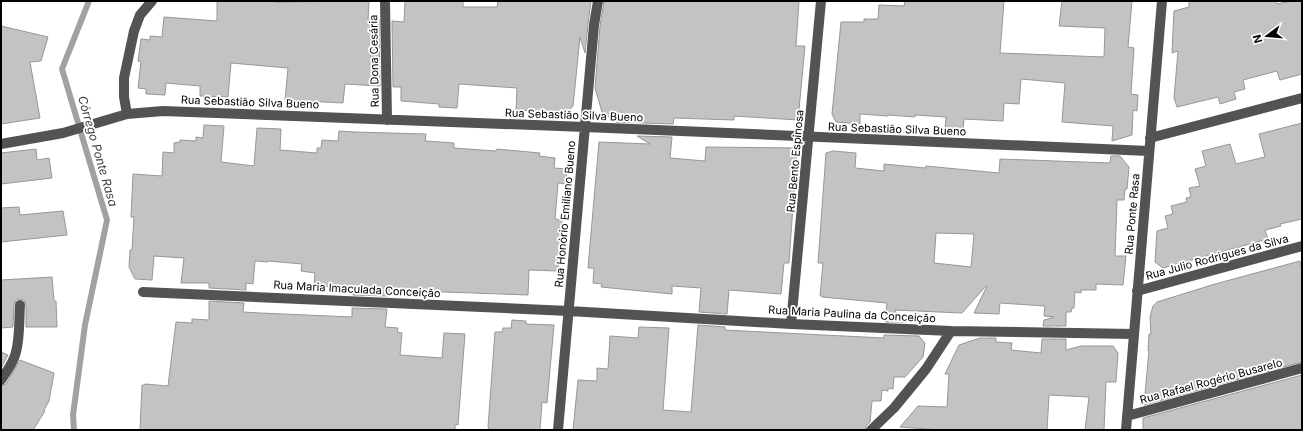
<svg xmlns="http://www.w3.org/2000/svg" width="1303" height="431" viewBox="0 0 1303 431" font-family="Inter,sans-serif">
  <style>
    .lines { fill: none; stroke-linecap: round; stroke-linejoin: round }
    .stream { stroke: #a1a1a1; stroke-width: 6 }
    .building { fill: #c3c3c3; stroke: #979797; fill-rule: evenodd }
    .minor { stroke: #535353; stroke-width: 10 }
    .labels { text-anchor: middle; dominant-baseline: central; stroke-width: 3.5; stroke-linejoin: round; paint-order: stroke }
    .street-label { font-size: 11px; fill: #000; stroke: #fff }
    .water-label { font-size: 12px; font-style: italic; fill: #424242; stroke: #fff }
  </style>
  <rect width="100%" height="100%" fill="#fff"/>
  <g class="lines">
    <!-- stream -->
    <path class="stream" d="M74 430 73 415 85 325 107 220 62 69 89 1"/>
  </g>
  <!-- building -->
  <path class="building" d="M217 1H275V2L369 1 368 20H379L380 86 345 84 343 103 285 100 288 68 231 63 228 97 200 96V86L166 83 165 95 146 94V89L138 88 141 62 138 61 141 39 150 40V36L162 37 164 17 217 21Z
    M405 1H463V7H497L498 1H591L588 24 585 53 580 37 573 106 567 113 516 110 517 88 459 84 457 108 439 107V104L401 101V87H393L392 21 404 22Z
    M604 1H799L796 46H805L798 120 734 116V120L674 118 673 124 616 122 602 112 595 88 600 26Z
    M905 1H1004L1000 53 1104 57 1105 28 1059 26 1062 1H1132L1128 47 1134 48 1131 94 1138 95 1137 111 1133 110 1132 135 1112 141 1113 126 1062 122 1065 83 1021 79 1019 104 1004 103 1003 121 964 119 963 130 945 129 946 117 915 115V117L889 115 888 116 860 114V124L836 122 832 114 841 22H864V19H878L879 5 904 6Z
    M1189 1H1276L1277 4 1291 1H1302V74L1280 80 1277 71 1243 80 1245 89 1234 92 1236 99 1220 104 1218 97 1177 107 1174 98 1178 51 1172 53 1174 11 1189 7Z
    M1 26 48 37 41 61 30 62 40 118 1 124Z
    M1302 123V219L1280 224 1281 226 1265 230 1268 239 1163 268 1155 262 1157 231 1168 228 1165 216 1173 214 1171 206 1187 202 1186 198 1191 197 1189 188 1200 186 1195 169 1206 166 1202 151 1230 144 1236 164 1265 157 1259 134Z
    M204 125 224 126 221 162 254 166 257 128 281 129 280 150 317 153V148H321L322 140 338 141 339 131 354 132 426 134 425 141 454 143V148L496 151 497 149 540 153 539 156 555 158 554 168 567 169 566 184 558 183 555 219 562 220 558 271 529 270 528 295 389 290 388 296 353 295V288L314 286 315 273 301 271 302 264 268 261V262L255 261 253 284 246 283V290L209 288V283H181L184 258 154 256 152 280 135 279 129 267 130 250H132L134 217H131L133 174 162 176 163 152 174 153V143L180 142V140L196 141V137L203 138Z
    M637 136 672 137 670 158 705 161 706 147 797 148 789 263H784L781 294 729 290 727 314 699 312 701 288 672 286V294L601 287 602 284 593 283 594 268H588L599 142 650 144Z
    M36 149 37 160 49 158 52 178 1 184V153Z
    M833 151 856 153 855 168 884 171V164L925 168 926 166 999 173 1000 159 1110 163 1111 156H1120L1129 167 1127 189H1125L1124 200H1117L1115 256H1126L1123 285 1096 284V290H1081V293L1075 292 1074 308H1072L1071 312H1066V326H1043L1044 320 1054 317 1044 316 1045 306 1000 303 999 314 974 313 987 286H986L962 313 894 310 906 322H885L887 303 822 297V296H820L823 263H818L826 153ZM936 233 974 234 971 267 934 263Z
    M19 207 20 215 63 211 67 235 1 242V208Z
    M1300 261 1302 269V362L1144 405 1149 350 1148 351 1149 334H1151L1150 317 1153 306 1157 302 1215 284Z
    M52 277 54 301H56L57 327H26V305L24 300 20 299H17L14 304 13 327 1 328V280Z
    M209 301 244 303 243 312 260 313 352 317V308L387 309 385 327 398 328 397 332 402 333 400 355 442 358 444 333 465 334 458 425 455 424V430H140L142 385H144L145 384 168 386 176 322 192 323V319L209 320Z
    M512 320 526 321V324L554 325 547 403 542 402 540 430H488L489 427H488L495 332H502L503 328H511Z
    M698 325 725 327V330L783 333 884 338V335L919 336 925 343 923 357 905 377H894L893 389 888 388V391L882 390 881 401H872L870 422 866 426 865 430H573L578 380 597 381V368L608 369 610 336 638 338 639 327 669 328 663 410 691 412Z
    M980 338H996V342L1012 343 1011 350 1041 353 1042 339H1066V350L1081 346H1113L1118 353 1116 382H1106L1104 430H1085L1089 397 1049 395 1047 430H940L900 427 918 406 947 407 949 374H945L959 345Z
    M1 352 8 355 1 368Z
    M20 360 54 373 49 401 44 410 45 411 33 430H1V386L6 384Z
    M1302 375V430H1143V418Z"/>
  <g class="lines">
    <!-- minor -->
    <path class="minor" d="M385 1 387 120
      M127 114 124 97V78L134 31 140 15 152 1
      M1150 138 1302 98
      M1 144 63 133 127 114 163 111 585 127 1149 151
      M1137 291 1302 246
      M143 292 569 311 791 324 951 331 1134 334
      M791 324 821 1
      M1 380C7 371 14 362 16 352 20 337 19 320 20 305
      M1127 416 1302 368
      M558 430 594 25 598 1
      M871 430 894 408 926 369 951 331
      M1126 430 1162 1"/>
  </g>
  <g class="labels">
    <!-- street labels -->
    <g class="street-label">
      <text transform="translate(374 61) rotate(-91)">Rua Dona Cesária</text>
      <text transform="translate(250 102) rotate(2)">Rua Sebastião Silva Bueno</text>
      <text transform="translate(574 115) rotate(2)">Rua Sebastião Silva Bueno</text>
      <text transform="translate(897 129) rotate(2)">Rua Sebastião Silva Bueno</text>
      <text transform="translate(795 161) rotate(-85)">Rua Bento Espinosa</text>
      <text transform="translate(565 214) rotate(-85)">Rua Honório Emiliano Bueno</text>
      <text transform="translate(1132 214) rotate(-85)">Rua Ponte Rasa</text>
      <text transform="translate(1217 257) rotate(-15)">Rua Julio Rodrigues da Silva</text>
      <text transform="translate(357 289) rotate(3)">Rua Maria Imaculada Conceição</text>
      <text transform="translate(852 314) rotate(3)">Rua Maria Paulina da Conceição</text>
      <text transform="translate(1211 381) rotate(-15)">Rua Rafael Rogério Busarelo</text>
    </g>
    <!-- water labels -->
    <g class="water-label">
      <text transform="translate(98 151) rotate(74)">Córrego Ponte Rasa</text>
    </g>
  </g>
  <!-- border -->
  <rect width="1303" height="431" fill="none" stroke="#000000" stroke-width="4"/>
  <!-- north arrow -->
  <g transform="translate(1267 36) rotate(254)" stroke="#ffffff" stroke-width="3" paint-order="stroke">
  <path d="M0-3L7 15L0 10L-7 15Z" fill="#000000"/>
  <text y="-6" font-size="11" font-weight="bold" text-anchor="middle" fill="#000000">N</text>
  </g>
</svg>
